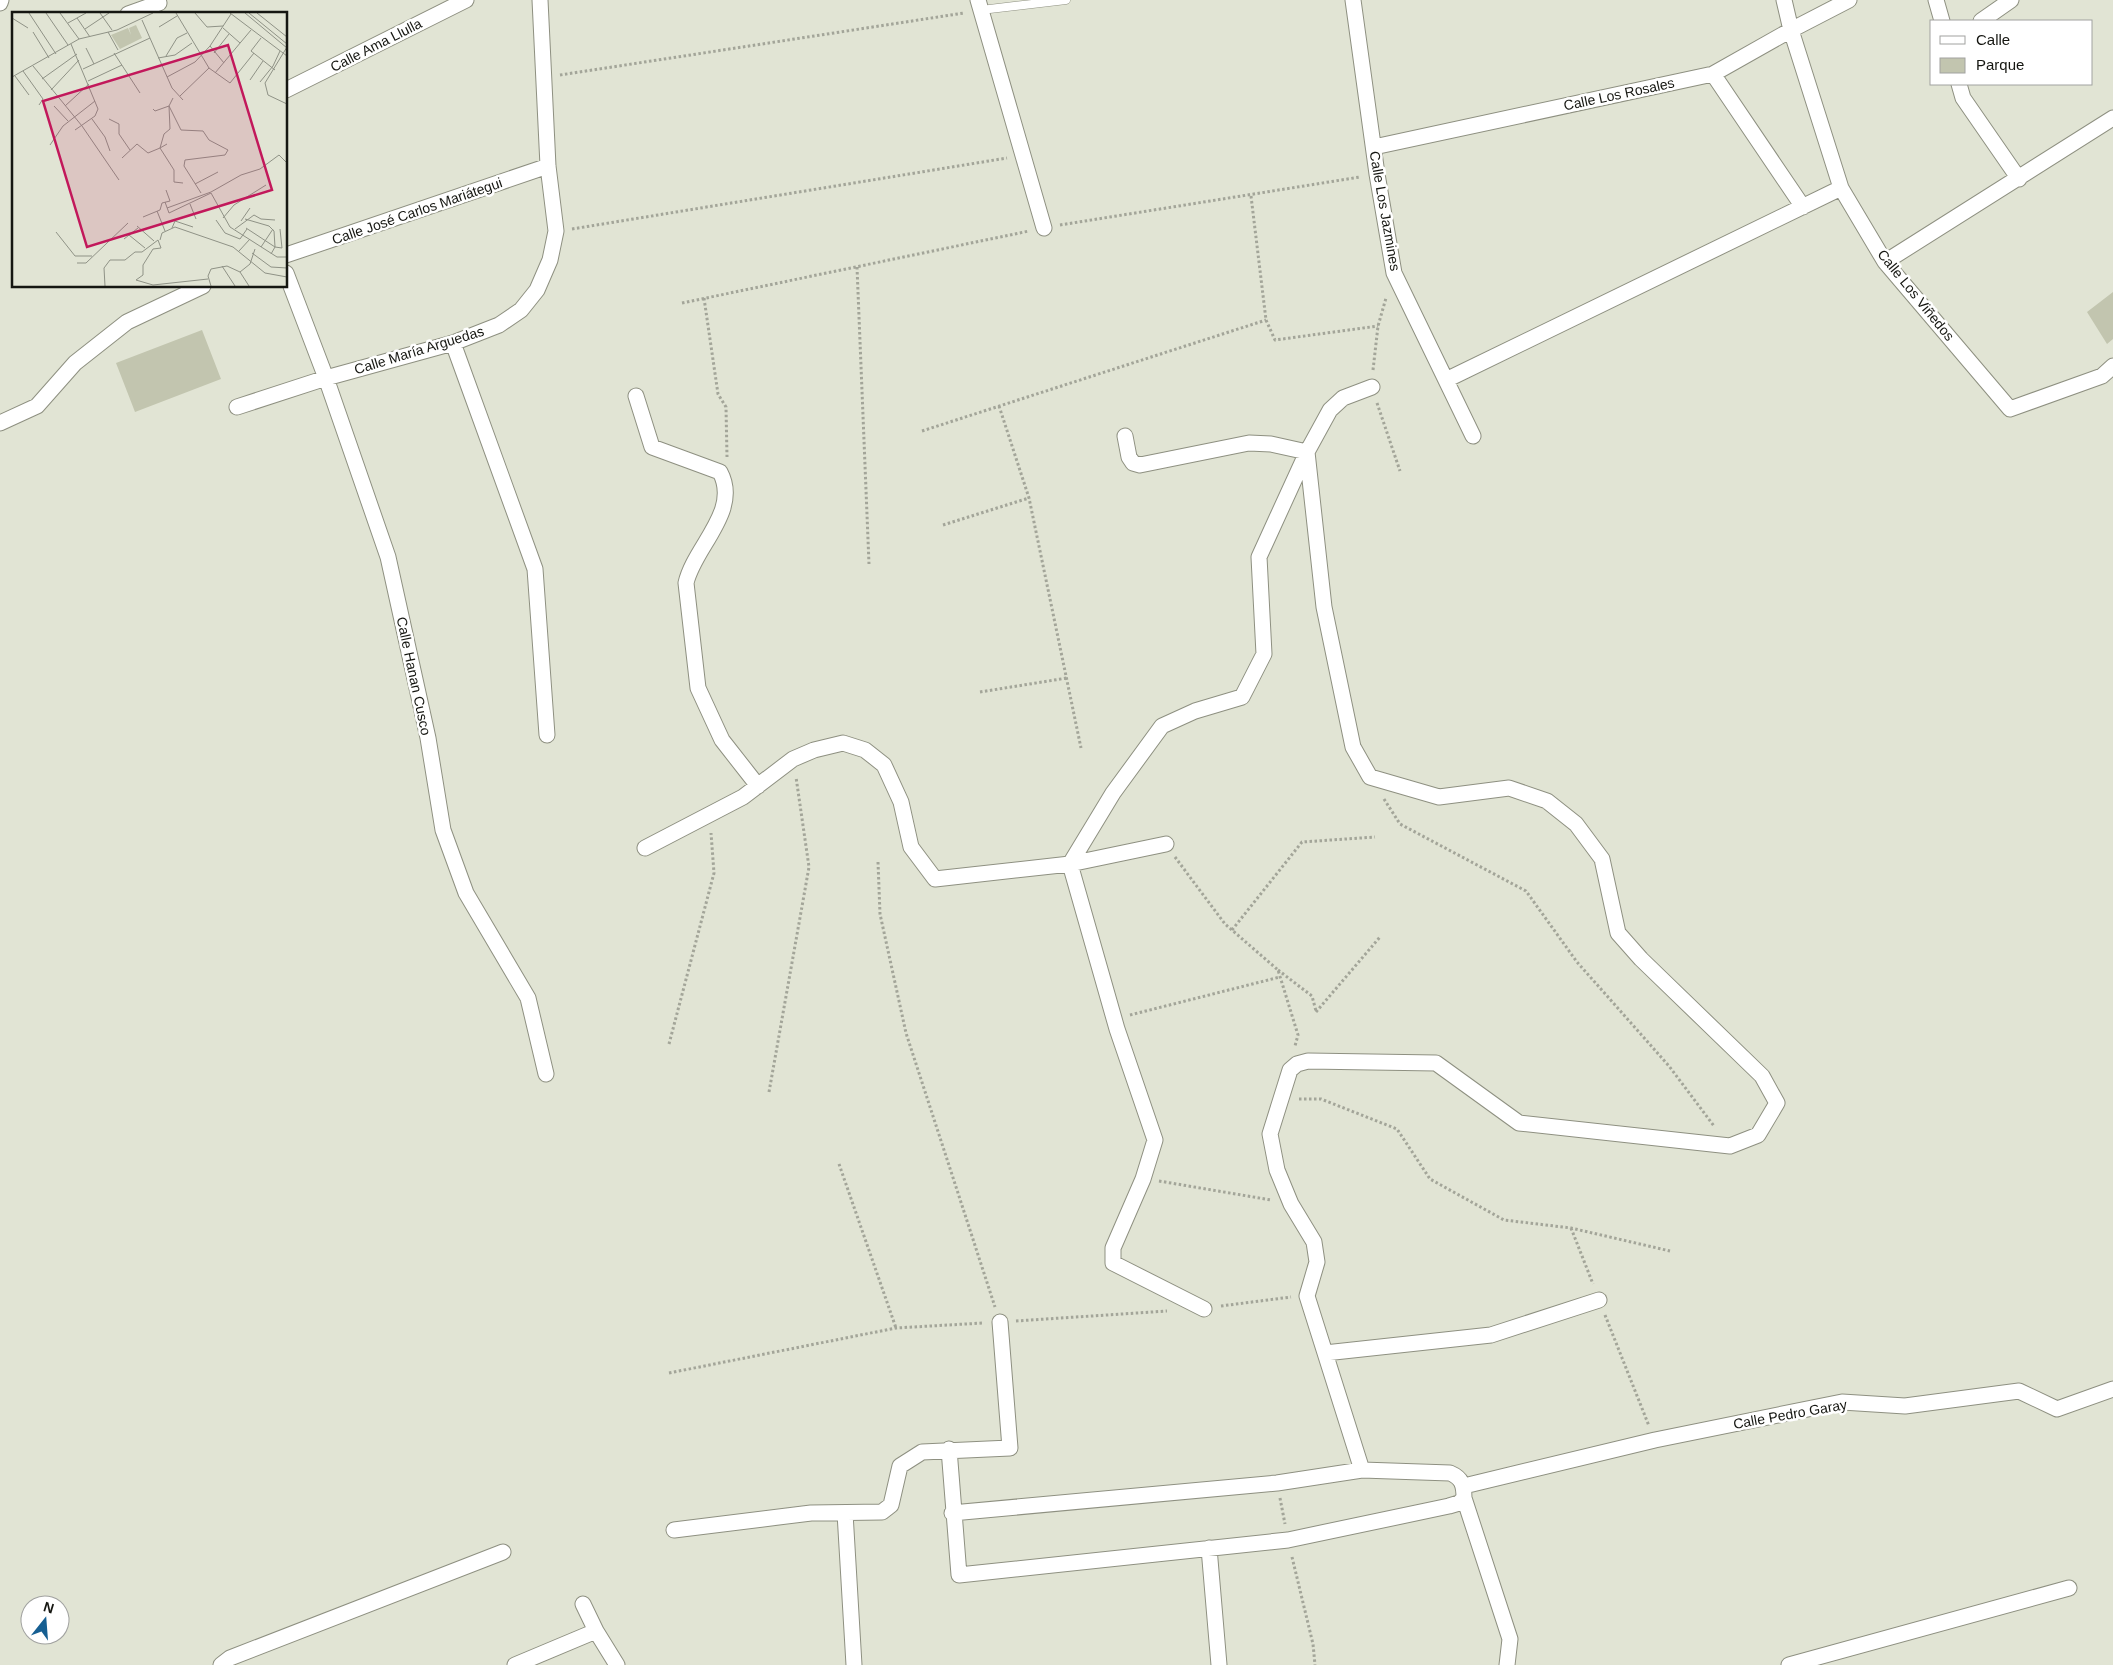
<svg xmlns="http://www.w3.org/2000/svg" width="2113" height="1665" viewBox="0 0 2113 1665" font-family="Helvetica,sans-serif">
  <style>
    .green { fill: #c2c5af }
    .lines { fill: none; stroke-linecap: round; stroke-linejoin: round }
    .service-casing { stroke: #8e9081; stroke-width: 9 }
    .minor-casing { stroke: #8e9081; stroke-width: 17 }
    .path { stroke: #a3a599; stroke-width: 3; stroke-dasharray: 2.5 2.5; stroke-linecap: butt }
    .service { stroke: #fff; stroke-width: 8 }
    .minor { stroke: #fff; stroke-width: 15 }
    .labels { text-anchor: middle; dominant-baseline: central; stroke-width: 5; stroke-linejoin: round; paint-order: stroke }
    .street-label { font-size: 14px; fill: #151611; stroke: #fff }
    .inset-road { fill: none; stroke: #8f9286; stroke-width: 1 }
    .view { fill: #c2185b; fill-opacity: 0.15; stroke: #c2185b; stroke-width: 2.5 }
    .inset-edge { fill: none; stroke: #151611; stroke-width: 2.5 }
  </style>
  <rect width="100%" height="100%" fill="#e1e4d4"/>
  <!-- green -->
  <path class="green" d="M2113 292V339L2107 344 2087 312Z
    M202 330 221 379 135 412 116 363Z"/>
  <g class="lines">
    <!-- service casing -->
    <g class="service-casing">
      <path id="service" d="M981 10 1066 0"/>
    </g>
    <!-- minor casing -->
    <g class="minor-casing">
      <path id="minor" d="M978 0 1044 228
        M1353 0 1377 174 1394 273 1473 436
        M1784 0 1791 30 1841 188 1885 262 2010 409 2102 376 2113 366
        M1936 0 1942 21
        M0 3 1 0
        M128 14 159 3
        M1981 21 2011 0
        M1713 74 1803 207
        M1959 84 1963 98 2019 179
        M286 90 466 0
        M1374 147 1713 74 1791 30 1849 0
        M286 255 548 166
        M1885 262 2113 118
        M286 273 326 378 388 557 428 738 443 830 466 893 528 998 546 1074
        M453 343 535 569 547 735
        M1446 380 1841 188
        M636 396 652 447 720 472C741 511 694 547 686 583L698 688 722 740 758 786
        M237 407 326 378 453 343 499 325 521 310 537 290 550 260 556 231 548 166 540 0
        M0 423 37 406 75 363 127 322 203 286
        M1166 844 1070 864 1117 1029 1155 1140 1143 1179 1113 1248V1263L1204 1309
        M645 848 743 797 793 759 814 750 843 743 865 750 884 765 901 802 911 847 935 879 1070 864 1113 793 1162 726 1195 711 1242 697 1264 654 1259 557 1307 452 1271 444 1249 443 1140 465 1133 463 1129 457 1125 436
        M1325 1353 1491 1335 1599 1300
        M949 1449 959 1575 1288 1540 1449 1506 1459 1503 1464 1498
        M1362 1470 1307 1296 1317 1262 1314 1242 1291 1204 1277 1170 1270 1134 1290 1070 1297 1064 1308 1061 1436 1063 1519 1123 1730 1146 1758 1135 1777 1103 1762 1076 1641 959 1618 933 1602 859 1576 824 1547 801 1509 788 1439 797 1370 777 1353 747 1324 607 1307 452 1330 410 1343 398 1372 387
        M1464 1486 1655 1440 1842 1402 1905 1406 2019 1391 2057 1409 2113 1389
        M845 1513 854 1665
        M952 1513 1277 1483 1362 1470 1450 1473C1462 1478 1464 1485 1464 1498L1510 1639 1507 1665
        M674 1530 811 1513 882 1512 891 1505 900 1466 922 1452 1010 1448 1000 1322
        M1209 1548 1219 1665
        M583 1604 596 1631 617 1665
        M221 1665 230 1658 503 1552
        M515 1665 596 1631
        M1789 1665 2069 1588"/>
    </g>
    <!-- path -->
    <path class="path" d="M560 75 964 13
      M1251 196 1266 320 1275 340 1378 326
      M1060 225 1360 177
      M572 229 1007 158
      M857 267 869 564
      M704 298 718 394 726 407 727 457
      M682 303 1029 231
      M1373 370 1378 326 1386 298
      M1377 403 1400 471
      M999 406 1029 498 1081 748
      M922 431 1266 320
      M943 525 1029 498
      M980 692 1067 678
      M1384 799 1400 824 1526 891 1577 962 1669 1066 1714 1126
      M1175 857 1225 924 1278 970 1298 1035 1295 1046
      M878 862 880 914 906 1033 995 1307
      M1232 930 1302 842 1375 837
      M1278 970 1312 996 1316 1011
      M1316 1012 1380 937
      M1130 1015 1280 977
      M669 1044 714 873 711 833
      M769 1092 809 867 796 777
      M1299 1099H1321L1397 1129 1430 1179 1504 1220 1571 1228 1670 1251
      M839 1164 896 1328
      M1159 1181 1271 1200
      M1571 1228 1593 1284
      M1221 1306 1291 1297
      M1605 1315 1649 1426
      M1016 1321 1167 1311
      M669 1373 896 1328 983 1323
      M1280 1498 1285 1524
      M1292 1557 1313 1644 1315 1665"/>
    <!-- service -->
    <use href="#service" class="service"/>
    <!-- minor -->
    <use href="#minor" class="minor"/>
  </g>
  <g class="labels">
    <!-- street labels -->
    <g class="street-label">
      <text transform="translate(376 45) rotate(-27)">Calle Ama Llulla</text>
      <text transform="translate(1619 94) rotate(-12)">Calle Los Rosales</text>
      <text transform="translate(417 211) rotate(-19)">Calle José Carlos Mariátegui</text>
      <text transform="translate(1385 211) rotate(80)">Calle Los Jazmines</text>
      <text transform="translate(1916 295) rotate(51)">Calle Los Viñedos</text>
      <text transform="translate(419 350) rotate(-17)">Calle María Arguedas</text>
      <text transform="translate(414 676) rotate(78)">Calle Hanan Cusco</text>
      <text transform="translate(1790 1414) rotate(-10)">Calle Pedro Garay</text>
    </g>
  </g>
  <!-- overview -->
  <g transform="translate(12 12)">
    <rect width="275" height="275" fill="#e1e4d4"/>
    <path d="M124 13 130 26 108 37 99 23 116 16 119 23 117 16Z" fill="#c2c5af"/>
    <path class="inset-road" d="M17 1 44 42M34 1 56 33M48 1 67 27M88 1 100 18M164 1 197 56 218 71 242 41M183 1 195 15 211 14M218 1 275 44M233 1 275 36M237 1 275 32M245 1 275 25M0 6 16 16M65 6 78 25M130 8 160 76 171 88M56 11 74 1M147 15 165 4M211 16 228 31M73 17 97 1M21 20 37 46M96 20 106 38M249 26 239 39 263 58M59 32 86 97 83 104 63 118M198 34 212 51M275 35 253 71 256 83 275 92M74 36 82 52M102 41 128 81M202 41 217 22M154 44 165 26 175 21M146 46 163 43 180 31M21 54 70 114 107 168M71 57 138 26M11 59 31 87 27 93M203 61 239 18M3 64 17 83M0 65 67 27 105 18 141 1M155 65 183 50 198 34 219 2M30 67 65 42M238 68 251 49M76 69 110 53M248 70 261 54 268 39M39 78 67 48M168 84 197 56M161 86 157 94 169 118 191 119 197 128 216 138 213 143 173 148 172 154 189 181M42 94 56 109M53 94 77 72M80 107 93 125 98 139M97 107 107 112V122L118 138M155 132 148 136 162 158V170L171 171M38 133 51 114 83 89M110 146 125 132 136 141 148 136 152 122 158 117 157 94 143 99 141 97M183 172 206 160M199 181 218 215 265 245H275M153 190 157 201 199 181M178 192 184 207M155 196 199 180 229 163 248 157 267 143 275 151M145 199 153 219M131 205 148 198 150 191 158 189 154 178M211 206 222 193 254 173M233 207 257 214 262 219 263 235 259 242M204 208 213 221 228 227 235 217M229 209 238 196M125 214 142 229M160 216 163 209 181 215M234 216 263 235 270 236 268 217M223 217 242 203 249 207 263 208M44 220 63 244H80M117 223 133 236M112 227 126 216M148 228 150 221 163 215 221 235 253 261 275 265M249 235 261 217M227 239 238 227M240 241 259 255 275 256M65 251H74L116 211M210 254 223 274M228 260 238 252 243 237M93 274 92 256 98 248H113L123 240H130L146 228 149 236 141 237 131 253V263L124 268 141 273 196 267M199 274 196 264 199 257 215 254 228 260 237 274"/>
    <path class="view" d="M216 33 260 178 75 235 31 89Z"/>
    <rect width="275" height="275" class="inset-edge"/>
  </g>
  <!-- legend -->
  <rect x="1930" y="20" width="162" height="65" fill="#ffffff" stroke="#a1a2a0"/>
  <rect x="1940" y="36" width="25" height="8" fill="#ffffff" stroke="#a1a2a0"/>
  <text x="1976" y="45" font-size="15" fill="#151611">Calle</text>
  <rect x="1940" y="58" width="25" height="15" fill="#c2c5af" stroke="#a1a2a0"/>
  <text x="1976" y="70" font-size="15" fill="#151611">Parque</text>
  <!-- north arrow -->
  <g transform="translate(45 1620) rotate(17)"><circle r="24" fill="#ffffff" stroke="#a1a2a0"/>
  <path d="M0-4L9 19L0 12L-9 19Z" fill="#165f92"/>
  <text y="-8" font-size="14" font-weight="bold" text-anchor="middle" fill="#151611">N</text>
  </g>
</svg>
